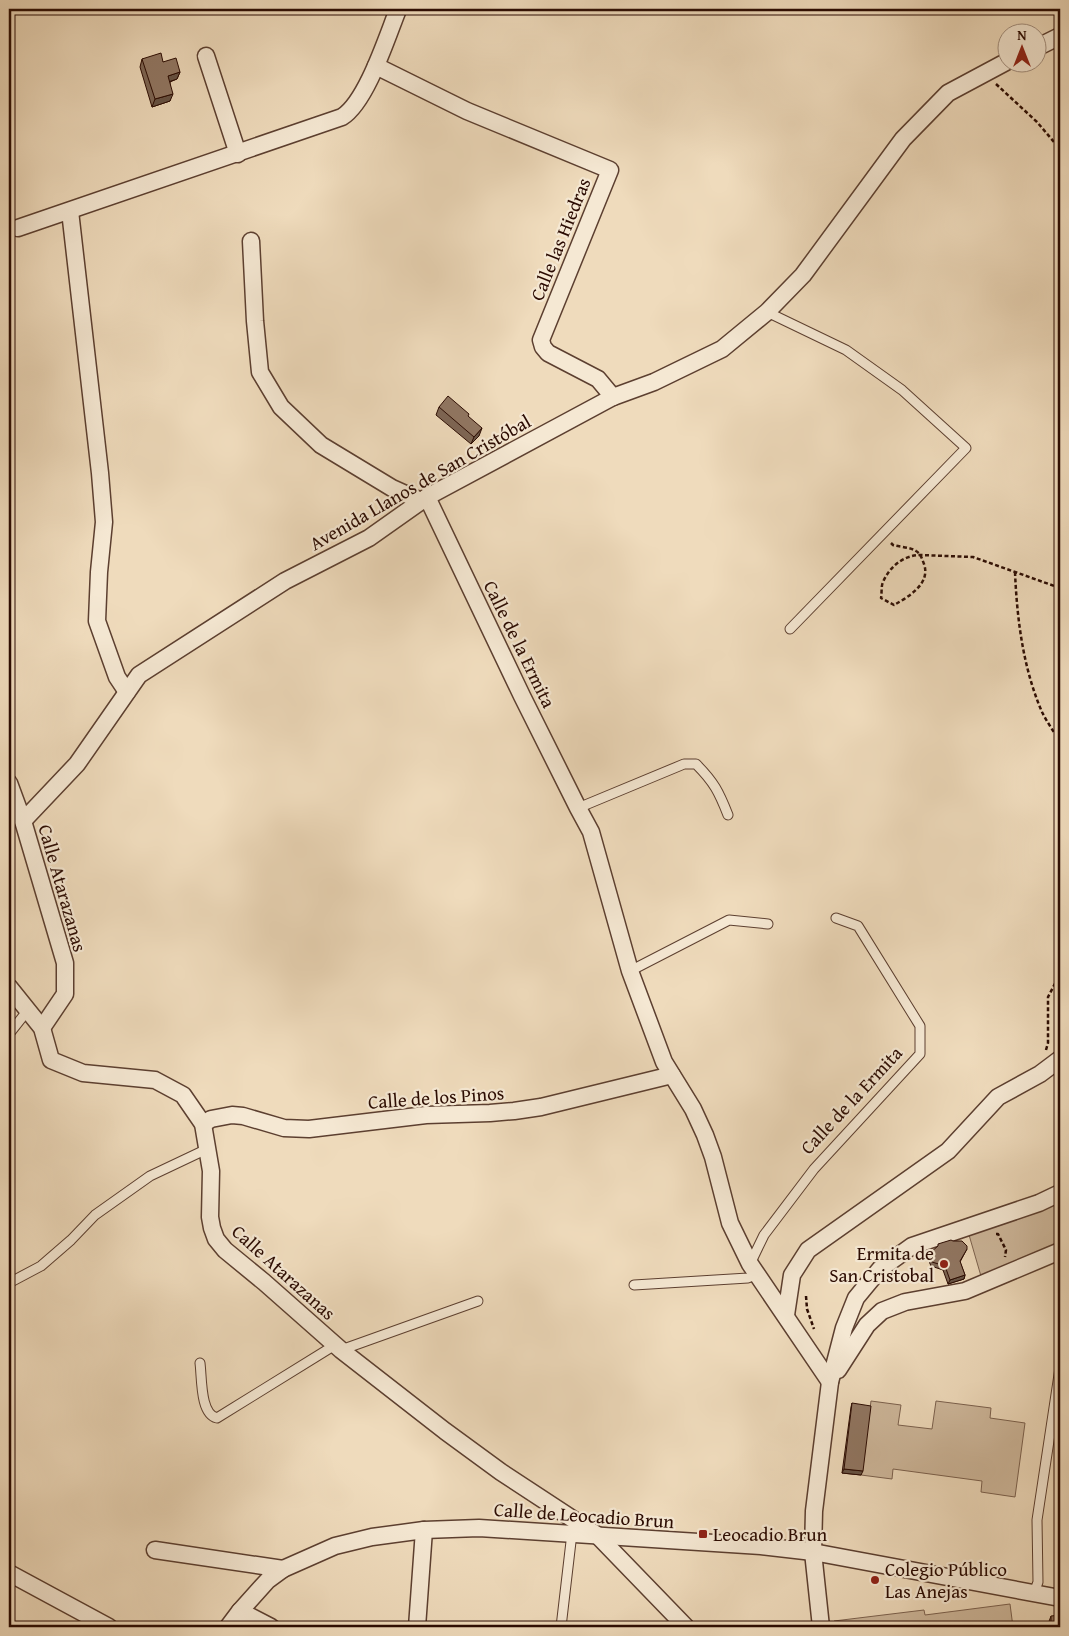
<svg xmlns="http://www.w3.org/2000/svg" width="1069" height="1636" font-family="'Gentium Book Plus',serif">
  <style>
    .green { fill: #ceb89c; stroke: #7c624f }
    .lines { fill: none; stroke-linecap: round; stroke-linejoin: round }
    .service-casing { stroke: #5c3f30; stroke-width: 11 }
    .minor-casing { stroke: #5c3f30; stroke-width: 19 }
    .path { stroke: #2b0b02; stroke-width: 2.5; stroke-dasharray: 4 2.5; stroke-linecap: butt }
    .service { stroke: #f5e8d3; stroke-width: 9 }
    .minor { stroke: #f5e8d3; stroke-width: 16 }
    .wall { fill: #7d6655; stroke: #2b0b02 }
    .shaded-wall { fill: #665345; stroke: #2b0b02 }
    .building { fill: #917763; stroke: #2b0b02 }
    .poi-dot { fill: #8f2418; stroke: #f5e8d3; stroke-width: 2 }
    .labels { text-anchor: middle; dominant-baseline: central; stroke-width: 4.5; stroke-linejoin: round; paint-order: stroke }
    .street-label { font-size: 19px; fill: #2b0b02; stroke: #f5e8d3 }
    .poi-label { font-size: 19px; fill: #2b0b02; stroke: #f5e8d3; text-anchor: start }
  </style>
  <rect width="100%" height="100%" fill="#efdbbc"/>
  <filter id="stains"><feTurbulence type="fractalNoise" baseFrequency=".004" numOctaves="4"/><feColorMatrix values="0 0 0 0 .2 0 0 0 0 .09 0 0 0 0 .02 0 0 0 .5 -.17"/></filter>
  <radialGradient id="worn" r=".72"><stop offset=".6" stop-color="#630" stop-opacity="0"/><stop offset="1" stop-color="#630" stop-opacity=".3"/></radialGradient>
  <g class="green">
    <path d="M 1060,1193 L 1060,1251 L 983,1283 L 967,1228 Z"/>
    <path d="M 871,1401 L 901,1405 L 898,1425 L 932,1429 L 936,1401 L 991,1408 L 990,1418 L 1025,1423 L 1015,1497 L 981,1492 L 982,1481 L 893,1469 L 892,1479 L 861,1475 Z"/>
    <path d="M 1010,1604 L 1013,1627 L 835,1627 L 834,1621 L 924,1610 L 925,1615 Z"/>
  </g>
  <g class="lines">
    <defs>
      <g id="service">
        <path d="M 767,312 L 846,350 L 902,390 L 966,448 L 790,629"/>
        <path d="M 578,808 L 684,764 L 696,764 C 714,782 719,792 728,815"/>
        <path d="M 630,971 L 729,920 L 768,924"/>
        <path d="M 9,1034 L 28,1010"/>
        <path d="M 750,1264 L 764,1235 L 814,1169 L 920,1054 L 920,1026 L 858,926 L 836,918"/>
        <path d="M 9,1283 L 41,1266 L 71,1240 L 95,1215 L 150,1176 L 207,1149"/>
        <path d="M 634,1285 L 748,1278 L 757,1274"/>
        <path d="M 341,1350 L 478,1301"/>
        <path d="M 200,1363 C 202,1378 200,1414 217,1418 L 335,1345"/>
        <path d="M 1034,1593 L 1038,1582 L 1037,1520 L 1060,1368"/>
        <path d="M 561,1627 L 572,1533"/>
      </g>
      <g id="minor">
        <path d="M 1036,48 L 1060,36"/>
        <path d="M 206,56 L 238,154"/>
        <path d="M 376,66 L 467,111 L 610,170 L 541,340 L 543,347 L 548,353 L 598,379 L 613,397"/>
        <path d="M 70,211 L 100,473 L 104,522 L 99,572 L 97,621 L 117,677 L 127,692"/>
        <path d="M 18,228 L 342,117 C 366,102 386,40 397,12"/>
        <path d="M 251,241 L 255,321 L 260,372 L 281,407 L 321,445 L 392,488 L 421,501"/>
        <path d="M 427,497 L 522,696 L 578,808 L 591,832 L 630,971 L 664,1062 L 693,1109 L 705,1135 L 713,1157 L 730,1223 L 750,1264 L 830,1382"/>
        <path d="M 9,783 L 23,821 L 65,963 L 65,994 L 42,1028"/>
        <path d="M 23,821 L 77,764 L 139,675 L 285,581 L 369,538 L 427,497 L 613,397 L 654,382 L 722,349 L 767,312 L 803,275 L 903,139 L 948,93 L 1006,62"/>
        <path d="M 9,987 L 42,1028 L 51,1060 L 83,1073 L 155,1080 L 183,1095 L 203,1124 L 211,1171 L 210,1217 L 212,1228 L 216,1239 L 225,1250 L 264,1282 L 341,1350 L 445,1431 L 501,1472 L 597,1535 L 686,1627"/>
        <path d="M 203,1124 L 211,1119 L 232,1115 L 243,1116 L 284,1128 L 309,1129 L 426,1115 L 490,1113 L 514,1111 L 541,1107 L 672,1075"/>
        <path d="M 786,1315 L 792,1275 L 808,1250 L 948,1151 L 998,1097 L 1040,1074 L 1060,1059"/>
        <path d="M 838,1370 L 867,1325 L 882,1311 L 905,1302 L 965,1291 L 1060,1251"/>
        <path d="M 155,1550 L 283,1569"/>
        <path d="M 9,1573 L 109,1627"/>
        <path d="M 240,1611 L 271,1627"/>
        <path d="M 228,1627 L 240,1611 L 268,1580 L 283,1569 L 335,1546 L 372,1537 L 424,1530 L 479,1528 L 761,1546 L 813,1552 L 1060,1598"/>
        <path d="M 417,1627 L 424,1530"/>
        <path d="M 821,1627 L 813,1552 L 814,1511 L 830,1382 L 844,1328 L 856,1298 L 880,1269 L 912,1246 L 1039,1203 L 1060,1193"/>
      </g>
    </defs>
    <use href="#service" class="service-casing"/>
    <use href="#minor" class="minor-casing"/>
    <g class="path">
      <path d="M 996,84 L 1037,122 L 1060,149"/>
      <path d="M 891,543 L 893,545 C 900,547 910,547 916,551 C 921,554 922,559 924,564 C 931,584 908,597 894,605 L 881,598 C 882,593 881,586 883,582 C 890,566 904,555 921,555 L 973,557 L 1060,588"/>
      <path d="M 1015,572 C 1017,619 1023,668 1042,712 C 1047,722 1054,732 1060,742"/>
      <path d="M 1046,1050 L 1048,1043 L 1048,997 L 1060,974"/>
      <path d="M 996,1234 L 998,1234 L 1006,1250 L 1005,1257"/>
      <path d="M 806,1296 L 807,1309 L 814,1329"/>
    </g>
    <use href="#service" class="service"/>
    <use href="#minor" class="minor"/>
  </g>
  <g class="wall">
    <path d="M 142,59 L 163,62 L 180,72 L 177,79 L 170,82 L 170,101 L 152,107 L 140,67 Z"/>
    <path d="M 439,407 L 468,416 L 479,436 L 471,444 L 436,415 Z"/>
    <path d="M 967,1249 L 960,1262 L 965,1275 L 964,1279 L 948,1284 L 943,1270 L 931,1266 L 928,1259 L 931,1252 Z"/>
    <path d="M 852,1403 L 861,1475 L 842,1473 L 851,1407 Z"/>
    <path d="M 1051,1616 L 1060,1627 L 1048,1627 L 1048,1624 Z"/>
  </g>
  <g class="shaded-wall">
    <path d="M 180,72 L 177,79 L 165,83 L 168,76 Z"/>
    <path d="M 173,94 L 170,101 L 152,107 L 155,99 Z"/>
    <path d="M 482,428 L 479,436 L 471,444 L 474,437 Z"/>
    <path d="M 965,1275 L 964,1279 L 948,1284 L 950,1280 Z"/>
    <path d="M 844,1469 L 863,1471 L 861,1475 L 842,1473 Z"/>
  </g>
  <g class="building">
    <path d="M 161,53 L 163,62 L 176,58 L 180,72 L 168,76 L 173,94 L 155,99 L 142,59 Z"/>
    <path d="M 448,396 L 469,414 L 468,416 L 482,428 L 474,437 L 439,407 Z"/>
    <path d="M 951,1240 L 953,1241 L 962,1241 L 967,1246 L 967,1249 L 960,1261 L 965,1275 L 950,1280 L 945,1266 L 932,1262 L 930,1255 L 931,1252 L 938,1246 L 938,1244 Z"/>
    <path d="M 852,1403 L 871,1406 L 863,1471 L 844,1469 Z"/>
    <path d="M 1060,1615 L 1060,1627 L 1051,1627 L 1051,1616 Z"/>
  </g>
  <g class="poi-dot">
    <circle cx="944" cy="1264" r="5"/>
    <rect x="698" y="1529" width="10" height="10" rx="2.5"/>
    <circle cx="875" cy="1580" r="5"/>
  </g>
  <g class="labels">
    <g class="street-label">
      <text transform="translate(560 239) rotate(-68)">Calle las Hiedras</text>
      <text transform="translate(420 482) rotate(-30)">Avenida Llanos de San Cristóbal</text>
      <text transform="translate(520 644) rotate(64)">Calle de la Ermita</text>
      <text transform="translate(63 888) rotate(74)">Calle Atarazanas</text>
      <text transform="translate(436 1097) rotate(-4)">Calle de los Pinos</text>
      <text transform="translate(851 1100) rotate(-47)">Calle de la Ermita</text>
      <text transform="translate(284 1272) rotate(42)">Calle Atarazanas</text>
      <text transform="translate(584 1515) rotate(4)">Calle de Leocadio Brun</text>
    </g>
    <g class="poi-label">
      <text x="934" y="1253" text-anchor="end">Ermita de<tspan x="934" dy="22">San Cristobal</tspan></text>
      <text x="713" y="1534">Leocadio Brun</text>
      <text x="885" y="1569">Colegio Público<tspan x="885" dy="22">Las Anejas</tspan></text>
    </g>
  </g>
  <rect width="1069" height="1636" fill="none" stroke="#efdbbc" stroke-width="30"/>
  <rect x="10" y="10" width="1049" height="1616" fill="none" stroke="#2b0b02" stroke-width="2.5"/>
  <rect x="15" y="15" width="1039" height="1606" fill="none" stroke="#2b0b02"/>
  <g transform="translate(1022 48)"><circle r="24" fill="#f5e8d3" stroke="#a4907f"/>
  <path d="M0-4L9 19L0 12L-9 19Z" fill="#8f2418"/>
  <text y="-8" font-size="14" font-weight="bold" text-anchor="middle" fill="#2b0b02">N</text>
  </g>
  <rect width="100%" height="100%" filter="url(#stains)"/>
  <rect width="100%" height="100%" fill="url(#worn)"/>
</svg>
